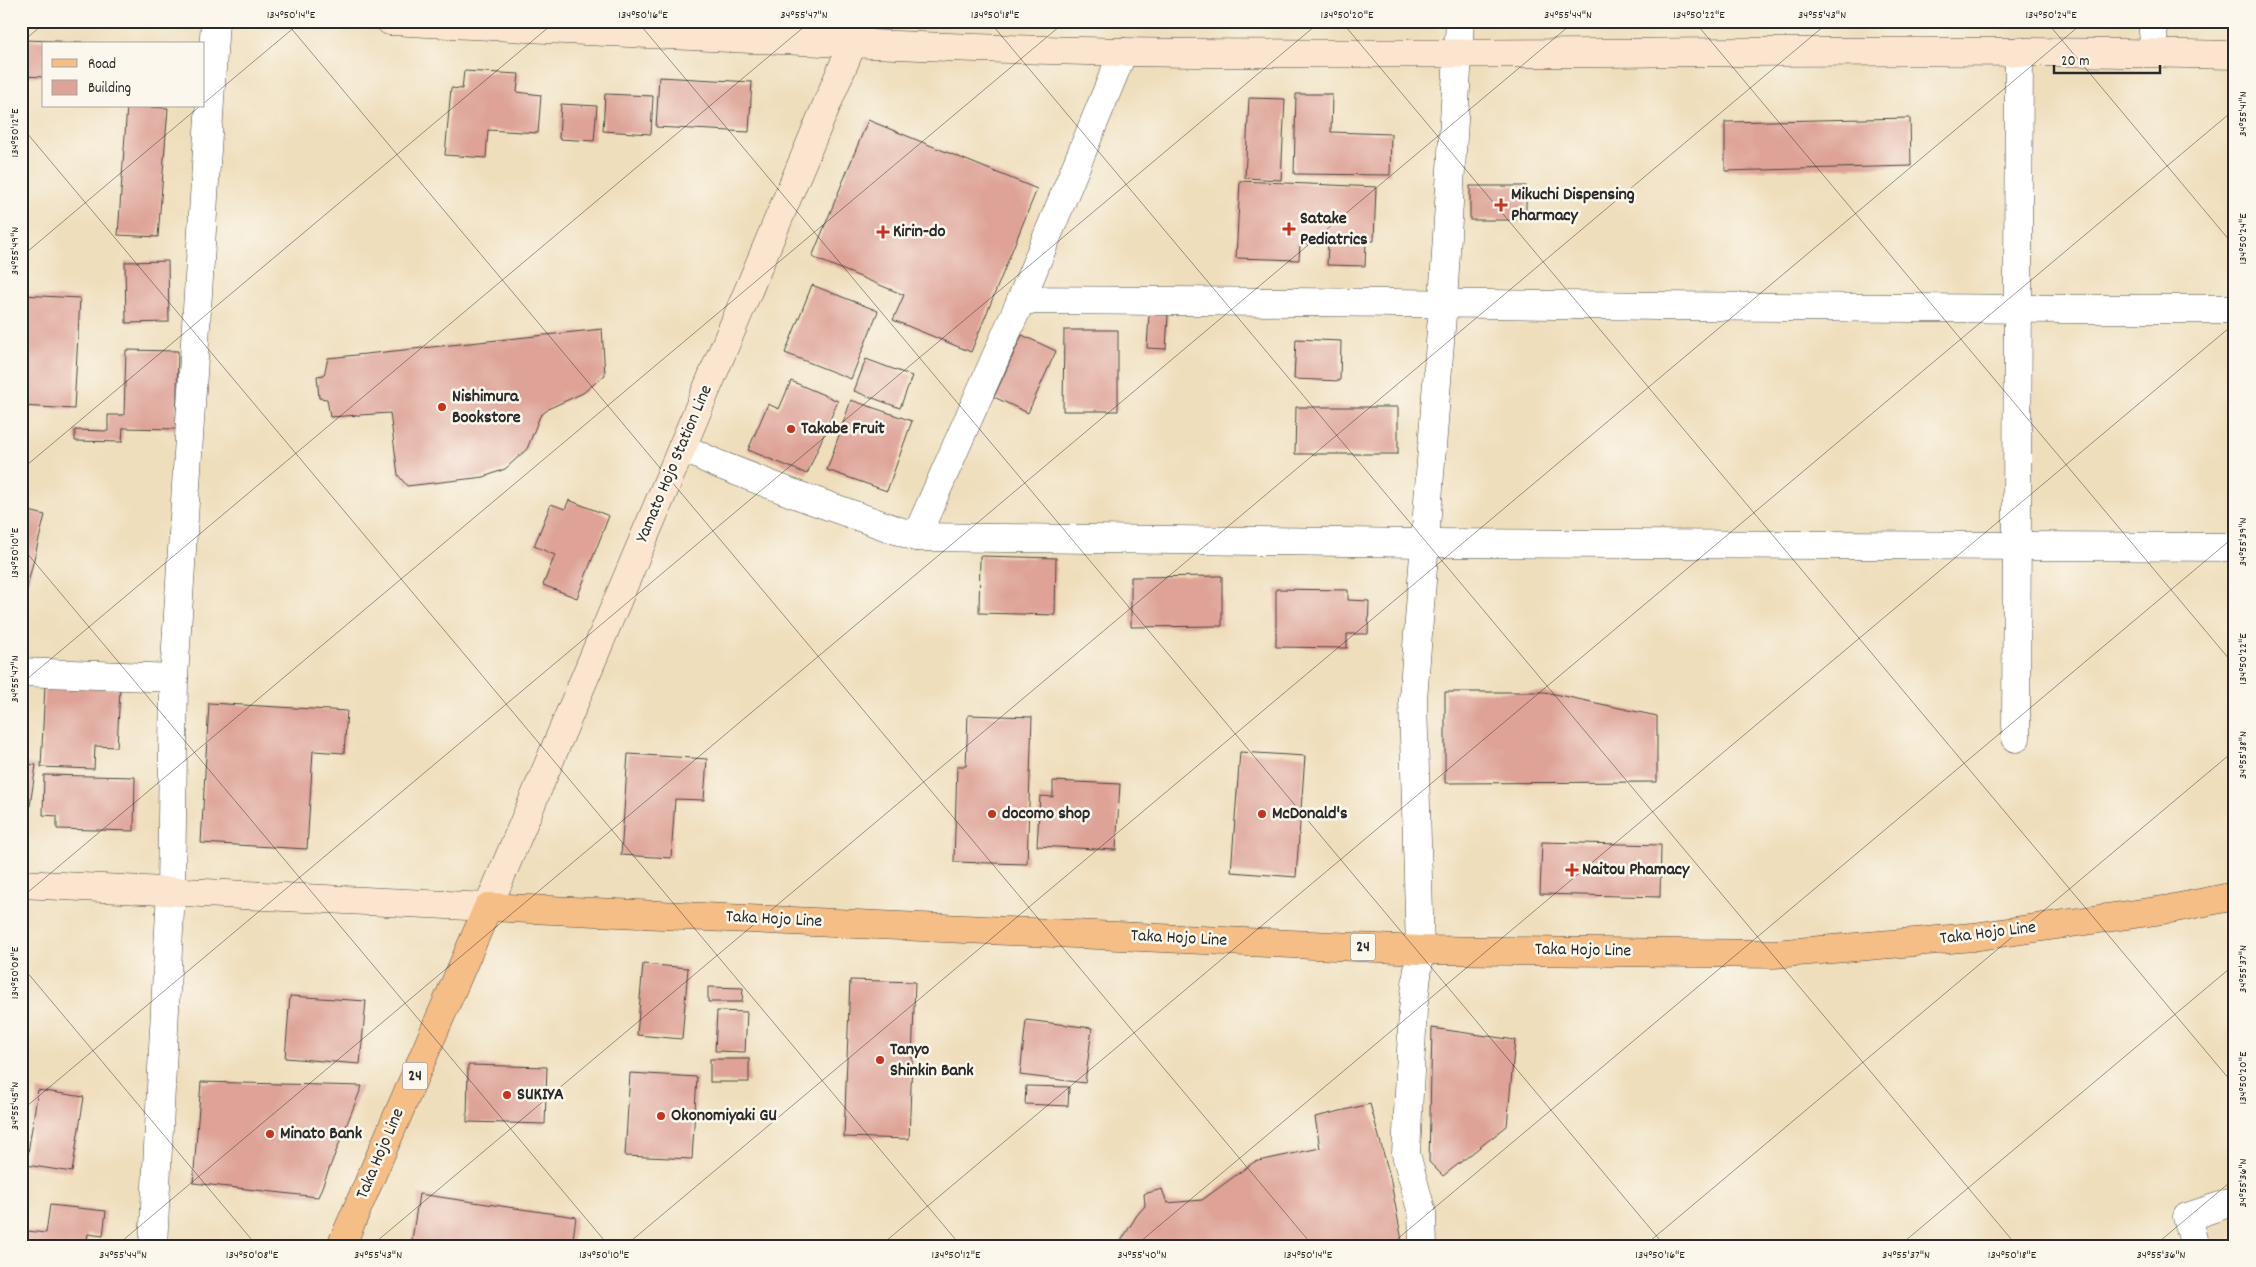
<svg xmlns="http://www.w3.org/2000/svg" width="2256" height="1267" font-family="Dekko,sans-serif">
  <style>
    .building { fill: #dea296 }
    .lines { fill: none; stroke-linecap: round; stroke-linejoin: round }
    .street-casing { stroke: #484641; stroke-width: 29 }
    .secondary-casing { stroke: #484641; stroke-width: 29 }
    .primary-casing { stroke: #484641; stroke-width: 29 }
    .street { stroke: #fff; stroke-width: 28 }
    .secondary { stroke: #fbe5cf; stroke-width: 28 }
    .primary { stroke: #f6be87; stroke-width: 28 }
    .ticks { fill: none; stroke: #2b2b2b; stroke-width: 1; stroke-opacity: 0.45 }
    .poi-dot { fill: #c8321e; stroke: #fbf7ec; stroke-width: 2 }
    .labels { text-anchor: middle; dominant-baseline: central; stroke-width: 5; stroke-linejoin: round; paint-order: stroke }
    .shield { fill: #fbf7ec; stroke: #696865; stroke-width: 1 }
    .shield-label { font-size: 16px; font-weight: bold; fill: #2b2b2b }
    .poi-label { font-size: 18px; font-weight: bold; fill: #2b2b2b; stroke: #fbf7ec; text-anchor: start }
    .street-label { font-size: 18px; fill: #2b2b2b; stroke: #fbf7ec }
    .neatline { fill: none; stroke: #2b2b2b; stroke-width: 2 }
    .ticks-label { font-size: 12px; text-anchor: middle; fill: #2b2b2b }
  </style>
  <rect width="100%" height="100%" fill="#fbf7ec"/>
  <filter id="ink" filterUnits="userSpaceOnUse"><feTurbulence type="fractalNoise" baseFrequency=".02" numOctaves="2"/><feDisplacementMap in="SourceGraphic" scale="10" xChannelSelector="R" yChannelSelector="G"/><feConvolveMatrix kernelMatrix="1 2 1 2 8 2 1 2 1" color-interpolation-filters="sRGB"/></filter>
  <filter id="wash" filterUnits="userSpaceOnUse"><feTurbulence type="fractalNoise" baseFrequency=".0096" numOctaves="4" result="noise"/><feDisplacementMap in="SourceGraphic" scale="20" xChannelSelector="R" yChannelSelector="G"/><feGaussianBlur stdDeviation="1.12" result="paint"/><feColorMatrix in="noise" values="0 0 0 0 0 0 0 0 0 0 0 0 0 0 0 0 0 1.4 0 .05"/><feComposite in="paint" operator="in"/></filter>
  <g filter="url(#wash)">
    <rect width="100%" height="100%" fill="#efdebc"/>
    <g id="blocks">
      <g class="building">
        <path d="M 25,40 L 82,42 L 81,44 L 44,44 L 44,77 L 23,76 Z"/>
        <path d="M 464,71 L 519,74 L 517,92 L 541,95 L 538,133 L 488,130 L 486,158 L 445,155 L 451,88 L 462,89 Z"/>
        <path d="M 659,77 L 752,82 L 749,132 L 656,127 Z"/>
        <path d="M 605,94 L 653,96 L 651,134 L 603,131 Z"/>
        <path d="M 1296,94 L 1332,94 L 1331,132 L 1391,134 L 1390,175 L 1294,174 Z"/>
        <path d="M 1249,98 L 1285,99 L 1281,180 L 1245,178 Z"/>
        <path d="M 561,104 L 597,106 L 594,141 L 559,139 Z"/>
        <path d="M 127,106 L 168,108 L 158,237 L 118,235 Z"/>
        <path d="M 1910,118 L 1911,166 L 1725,171 L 1725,122 Z"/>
        <path d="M 868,120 L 1037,189 L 971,352 L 893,320 L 904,295 L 812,257 Z"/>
        <path d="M 1240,181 L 1376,187 L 1374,241 L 1366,241 L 1365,266 L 1327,265 L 1328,245 L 1300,244 L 1299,260 L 1236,258 Z"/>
        <rect x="1470" y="186" width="56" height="34"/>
        <path d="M 168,261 L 169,322 L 126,323 L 125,262 Z"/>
        <path d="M 812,285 L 878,311 L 851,379 L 785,353 Z"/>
        <path d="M 21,295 L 80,298 L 74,409 L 21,406 Z"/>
        <path d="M 1149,314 L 1168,315 L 1166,349 L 1147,348 Z"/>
        <path d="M 602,329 L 605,375 L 583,393 L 550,408 L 540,416 L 527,449 L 505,469 L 484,477 L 407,486 L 398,475 L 390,413 L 330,417 L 327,399 L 319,398 L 317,376 L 324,375 L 328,358 Z"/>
        <path d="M 1064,330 L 1118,330 L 1118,411 L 1063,411 Z"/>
        <path d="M 1022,335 L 1056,351 L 1028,413 L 994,397 Z"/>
        <path d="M 1296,339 L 1341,341 L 1340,381 L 1294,379 Z"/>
        <path d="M 126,350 L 178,351 L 176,429 L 123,428 L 122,442 L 75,441 L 75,430 L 108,431 L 108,415 L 124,415 Z"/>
        <path d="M 866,359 L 912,376 L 900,408 L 854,391 Z"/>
        <path d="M 791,381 L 838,401 L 807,474 L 748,450 L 768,404 L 779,409 Z"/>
        <path d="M 851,400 L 912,421 L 887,491 L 827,470 Z"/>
        <path d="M 1296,407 L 1398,407 L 1398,454 L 1295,454 Z"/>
        <path d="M 569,500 L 609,516 L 577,598 L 543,585 L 555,555 L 534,546 L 551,504 L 565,509 Z"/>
        <path d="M 21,509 L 45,515 L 24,599 L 21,598 Z"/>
        <path d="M 980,556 L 1056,558 L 1055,615 L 979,613 Z"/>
        <path d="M 1222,576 L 1222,626 L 1131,627 L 1131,577 Z"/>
        <path d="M 1276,589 L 1348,590 L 1348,600 L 1369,601 L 1368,634 L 1347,634 L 1347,648 L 1276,647 Z"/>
        <path d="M 45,685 L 120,689 L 117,747 L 95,746 L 94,769 L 41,767 Z"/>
        <path d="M 1445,692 L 1545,692 L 1657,716 L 1657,782 L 1445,783 Z"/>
        <path d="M 209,703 L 347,711 L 344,753 L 313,751 L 307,849 L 201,843 Z"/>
        <path d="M 968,715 L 1032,717 L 1027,864 L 954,862 L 957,766 L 966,766 Z"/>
        <path d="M 1240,752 L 1305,756 L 1296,877 L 1231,872 Z"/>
        <path d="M 628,754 L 707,759 L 704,800 L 675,799 L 671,858 L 621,855 Z"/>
        <path d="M 21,763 L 36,765 L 30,806 L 21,805 Z"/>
        <path d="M 44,775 L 135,777 L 134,831 L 57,829 L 57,816 L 43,815 Z"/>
        <path d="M 1053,781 L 1120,784 L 1116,850 L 1037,846 L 1040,796 L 1053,797 Z"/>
        <path d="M 1542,842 L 1661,845 L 1660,897 L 1540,894 Z"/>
        <path d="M 643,964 L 688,968 L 682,1039 L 637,1035 Z"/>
        <path d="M 850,980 L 915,982 L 909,1139 L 844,1137 Z"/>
        <path d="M 708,987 L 743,988 L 742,1002 L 708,1002 Z"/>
        <path d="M 290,996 L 366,1001 L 360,1064 L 285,1058 Z"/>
        <path d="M 717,1011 L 747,1012 L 745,1052 L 715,1051 Z"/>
        <path d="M 1026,1020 L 1092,1028 L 1085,1083 L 1020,1075 Z"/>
        <path d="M 1432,1028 L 1515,1040 L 1507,1126 L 1443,1176 L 1429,1162 Z"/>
        <rect x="710" y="1059" width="39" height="23"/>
        <path d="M 468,1065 L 547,1067 L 545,1124 L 467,1122 Z"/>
        <path d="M 630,1073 L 697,1077 L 692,1159 L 625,1156 Z"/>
        <path d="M 201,1082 L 362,1086 L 318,1197 L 193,1183 Z"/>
        <path d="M 1026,1086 L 1069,1087 L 1068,1106 L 1025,1104 Z"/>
        <path d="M 38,1090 L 84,1097 L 72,1172 L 26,1165 Z"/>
        <path d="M 1370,1104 L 1390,1177 L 1403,1246 L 1118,1246 L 1137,1215 L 1145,1206 L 1144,1194 L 1162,1189 L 1167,1203 L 1202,1200 L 1254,1162 L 1320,1148 L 1315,1117 Z"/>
        <path d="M 419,1194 L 576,1217 L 572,1246 L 411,1246 Z"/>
        <path d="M 50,1205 L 106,1211 L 103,1236 L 88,1234 L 86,1246 L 25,1246 L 27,1231 L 46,1233 Z"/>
      </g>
    </g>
  </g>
  <g filter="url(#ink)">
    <use href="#blocks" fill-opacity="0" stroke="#484641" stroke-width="1"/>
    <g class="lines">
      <defs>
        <g id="street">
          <path d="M 2152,21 L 2155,53"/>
          <path d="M 1021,300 C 1426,302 1830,310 2235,309"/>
          <path d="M 682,447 L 715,463 L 792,493 L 916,537 L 1425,543 L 2235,547"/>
          <path d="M 916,537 L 1021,300 L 1123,52"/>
          <path d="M 21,672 L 174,678"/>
          <path d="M 2016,738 L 2019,51"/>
          <path d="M 153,1246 L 171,891 L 174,678 L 215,21"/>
          <path d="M 1423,1246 L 1422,1213 L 1406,1154 L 1413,1010 L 1420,950 L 1413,700 L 1443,302 L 1460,21"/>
          <path d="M 2195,1246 L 2187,1217 L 2235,1201"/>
        </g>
        <g id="secondary">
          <path d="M 390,21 C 634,33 878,47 1122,52 C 1493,58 1864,46 2235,55"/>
          <path d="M 21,884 L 488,907 L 862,21"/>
        </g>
        <path id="primary" d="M 341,1246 L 488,907 L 1420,950 L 1774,954 L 1973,937 L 2170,909 L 2235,896"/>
      </defs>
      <use href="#street" class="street-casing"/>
      <use href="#secondary" class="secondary-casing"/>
      <use href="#primary" class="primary-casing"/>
      <use href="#street" class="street"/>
      <use href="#secondary" class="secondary"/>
      <use href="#primary" class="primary"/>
    </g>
  </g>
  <path class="ticks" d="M 285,21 L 1313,1246M 637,21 L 1665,1246M 989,21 L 2017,1246M 1341,21 L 2235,1086M 1694,21 L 2235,666M 2046,21 L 2235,247M 21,43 L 47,21M 204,103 L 302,21M 21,126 L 961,1246M 21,257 L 200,106M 21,470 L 556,21M 21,546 L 609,1246M 21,684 L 811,21M 21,898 L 1066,21M 21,965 L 257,1246M 21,1111 L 1321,21M 116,1246 L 1575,21M 371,1246 L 1830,21M 625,1246 L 2085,21M 880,1246 L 2235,109M 1135,1246 L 2235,323M 1389,1246 L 2235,536M 1644,1246 L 2235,750M 1899,1246 L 2235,964M 2154,1246 L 2235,1178"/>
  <g class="poi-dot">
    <path d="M1498.5 197.5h5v5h5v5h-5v5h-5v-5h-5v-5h5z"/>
    <path d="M1286.5 221.5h5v5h5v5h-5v5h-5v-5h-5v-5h5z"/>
    <path d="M880.5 224.5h5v5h5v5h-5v5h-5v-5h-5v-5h5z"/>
    <circle cx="442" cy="407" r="5"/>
    <circle cx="791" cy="429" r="5"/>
    <circle cx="992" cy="814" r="5"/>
    <circle cx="1262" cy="814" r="5"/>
    <path d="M1569.5 862.5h5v5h5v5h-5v5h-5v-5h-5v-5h5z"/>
    <circle cx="880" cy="1060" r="5"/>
    <circle cx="507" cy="1095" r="5"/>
    <circle cx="661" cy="1116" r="5"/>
    <circle cx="270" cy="1134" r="5"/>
  </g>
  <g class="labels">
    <g class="shield">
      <rect x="1350.5" y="933.5" width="25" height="27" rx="4"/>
      <rect x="402.5" y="1062.5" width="25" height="27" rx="4"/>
    </g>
    <g class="shield-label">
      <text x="1363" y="947">24</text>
      <text x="415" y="1076">24</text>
    </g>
    <g class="poi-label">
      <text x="1511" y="195">Mikuchi Dispensing<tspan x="1511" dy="21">Pharmacy</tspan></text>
      <text x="1300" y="219">Satake<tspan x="1300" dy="21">Pediatrics</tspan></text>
      <text x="893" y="232">Kirin-do</text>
      <text x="452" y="397">Nishimura<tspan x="452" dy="21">Bookstore</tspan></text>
      <text x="801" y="429">Takabe Fruit</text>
      <text x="1002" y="814">docomo shop</text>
      <text x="1272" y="814">McDonald's</text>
      <text x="1582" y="870">Naitou Phamacy</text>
      <text x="890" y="1050">Tanyo<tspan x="890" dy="21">Shinkin Bank</tspan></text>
      <text x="517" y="1095">SUKIYA</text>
      <text x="671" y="1116">Okonomiyaki GU</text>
      <text x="280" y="1134">Minato Bank</text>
    </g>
    <g class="street-label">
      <text transform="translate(675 464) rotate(-67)">Yamato Hojo Station Line</text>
      <text transform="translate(774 920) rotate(3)">Taka Hojo Line</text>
      <text transform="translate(1988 934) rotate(-7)">Taka Hojo Line</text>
      <text transform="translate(1179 939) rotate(3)">Taka Hojo Line</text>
      <text transform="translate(1583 951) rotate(1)">Taka Hojo Line</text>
      <text transform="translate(381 1154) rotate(-67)">Taka Hojo Line</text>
    </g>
  </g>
  <rect width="2256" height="1267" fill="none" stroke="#fbf7ec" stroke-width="55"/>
  <rect x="42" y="42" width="162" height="65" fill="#fbf7ec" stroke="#a8a59f"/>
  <rect x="52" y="59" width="25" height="8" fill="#f6be87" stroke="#a8a59f"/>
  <text x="88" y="68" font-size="15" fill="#2b2b2b">Road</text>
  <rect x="52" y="80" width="25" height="15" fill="#dea296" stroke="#a8a59f"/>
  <text x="88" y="92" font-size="15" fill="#2b2b2b">Building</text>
  <path d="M2054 65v8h106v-8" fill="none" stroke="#2b2b2b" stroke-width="2.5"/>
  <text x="2061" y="65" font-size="15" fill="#2b2b2b" stroke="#fbf7ec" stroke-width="4" paint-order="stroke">20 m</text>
  <rect x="28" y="28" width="2200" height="1212" class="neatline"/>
  <g class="ticks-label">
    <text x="291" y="18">134°50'14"E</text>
    <text x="643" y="18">134°50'16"E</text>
    <text x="804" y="18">34°55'47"N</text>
    <text x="995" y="18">134°50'18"E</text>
    <text x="1347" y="18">134°50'20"E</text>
    <text x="1568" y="18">34°55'44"N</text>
    <text x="1699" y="18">134°50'22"E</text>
    <text x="1822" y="18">34°55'43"N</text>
    <text x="2051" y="18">134°50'24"E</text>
    <text transform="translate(2242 114) rotate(-90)" y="4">34°55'41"N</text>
    <text transform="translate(14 133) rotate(-90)" y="4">134°50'12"E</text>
    <text transform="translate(2242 239) rotate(-90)" y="4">134°50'24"E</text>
    <text transform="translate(14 251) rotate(-90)" y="4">34°55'49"N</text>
    <text transform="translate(2242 542) rotate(-90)" y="4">34°55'39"N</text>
    <text transform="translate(14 553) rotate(-90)" y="4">134°50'10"E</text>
    <text transform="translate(2242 659) rotate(-90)" y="4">134°50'22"E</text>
    <text transform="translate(14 679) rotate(-90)" y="4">34°55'47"N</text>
    <text transform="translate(2242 755) rotate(-90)" y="4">34°55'38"N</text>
    <text transform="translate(2242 969) rotate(-90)" y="4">34°55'37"N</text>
    <text transform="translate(14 973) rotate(-90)" y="4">134°50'08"E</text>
    <text transform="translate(2242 1078) rotate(-90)" y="4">134°50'20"E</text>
    <text transform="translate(14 1106) rotate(-90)" y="4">34°55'45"N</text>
    <text transform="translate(2242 1183) rotate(-90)" y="4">34°55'36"N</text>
    <text x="123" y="1258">34°55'44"N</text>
    <text x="252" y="1258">134°50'08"E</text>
    <text x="378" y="1258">34°55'43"N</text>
    <text x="604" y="1258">134°50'10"E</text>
    <text x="956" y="1258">134°50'12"E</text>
    <text x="1142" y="1258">34°55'40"N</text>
    <text x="1308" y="1258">134°50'14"E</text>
    <text x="1660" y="1258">134°50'16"E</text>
    <text x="1906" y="1258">34°55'37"N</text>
    <text x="2012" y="1258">134°50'18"E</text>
    <text x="2161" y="1258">34°55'36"N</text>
  </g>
</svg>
